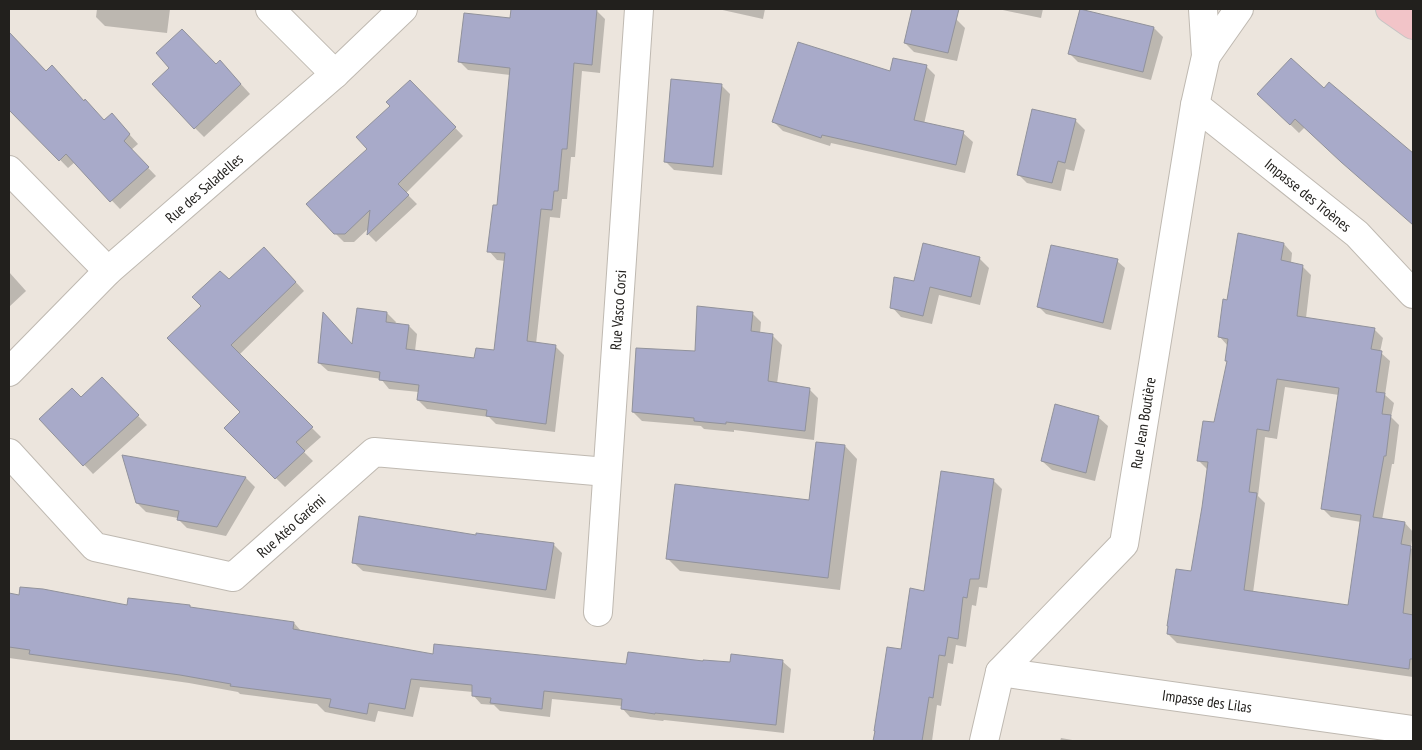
<svg xmlns="http://www.w3.org/2000/svg" width="1422" height="750" font-family="'PT Sans Narrow',sans-serif">
  <style>
    .shadow { fill: #0003; fill-rule: evenodd }
    .building { fill: #a8aac9; stroke: #91929b; fill-rule: evenodd }
    .lines { fill: none; stroke-linecap: round; stroke-linejoin: round }
    .street-casing { stroke: #bfb9b1; stroke-width: 30 }
    .primary-casing { stroke: #c6c5c4; stroke-width: 30 }
    .street { stroke: #fff; stroke-width: 28 }
    .primary { stroke: #f2c4c8; stroke-width: 28 }
    .labels { text-anchor: middle; dominant-baseline: central; stroke-width: 4; stroke-linejoin: round; paint-order: stroke }
    .street-label { font-size: 15px; fill: #22201d; stroke: #fff }
  </style>
  <rect width="100%" height="100%" fill="#ece5dd"/>
  <g class="shadow">
    <path d="M 97,9 L 170,9 L 167,33 L 105,26 L 96,17 Z"/>
    <path d="M 529,9 L 596,10 L 605,19 L 600,73 L 582,71 L 575,157 L 571,157 L 567,199 L 562,199 L 560,218 L 550,217 L 536,344 L 555,346 L 564,355 L 555,432 L 496,424 L 489,417 L 427,409 L 418,400 L 419,392 L 389,389 L 381,379 L 328,371 L 319,363 L 353,346 L 387,313 L 396,322 L 395,324 L 409,326 L 417,334 L 415,351 L 475,360 L 495,351 L 505,261 L 497,260 L 489,251 L 498,206 L 511,75 L 468,70 L 460,62 L 512,20 L 529,13 Z"/>
    <path d="M 718,9 L 765,9 L 763,19 Z"/>
    <path d="M 913,9 L 956,19 L 965,28 L 957,61 L 914,52 L 905,43 Z"/>
    <path d="M 998,9 L 1043,9 L 1041,18 Z"/>
    <path d="M 1154,28 L 1163,37 L 1151,80 L 1078,62 L 1069,53 Z"/>
    <path d="M 9,64 L 41,68 L 85,103 L 104,122 L 120,124 L 138,144 L 131,150 L 156,176 L 120,209 L 75,162 L 68,168 L 9,107 Z"/>
    <path d="M 216,65 L 229,71 L 250,94 L 204,137 L 195,128 Z"/>
    <path d="M 926,66 L 935,75 L 924,124 L 963,133 L 973,142 L 965,173 L 831,143 L 830,146 L 783,131 L 774,122 L 891,73 Z"/>
    <path d="M 410,81 L 463,136 L 406,193 L 417,204 L 376,242 L 368,234 L 369,228 L 354,242 L 344,242 L 335,233 L 368,149 L 392,106 Z"/>
    <path d="M 1329,84 L 1413,155 L 1413,224 L 1305,127 L 1299,133 L 1268,103 L 1324,89 Z"/>
    <path d="M 722,86 L 730,94 L 722,175 L 674,170 L 666,162 Z"/>
    <path d="M 1033,110 L 1076,121 L 1085,130 L 1074,171 L 1066,169 L 1061,191 L 1027,183 L 1018,174 Z"/>
    <path d="M 1284,244 L 1292,253 L 1291,263 L 1302,266 L 1311,275 L 1306,318 L 1374,329 L 1383,338 L 1380,352 L 1390,361 L 1385,395 L 1394,403 L 1391,417 L 1399,425 L 1394,464 L 1392,464 L 1382,520 L 1405,523 L 1413,532 L 1411,548 L 1413,550 L 1413,604 L 1412,616 L 1413,616 L 1413,677 L 1177,643 L 1168,634 L 1192,573 L 1203,507 L 1207,469 L 1198,460 L 1215,424 L 1228,362 L 1226,361 L 1228,346 L 1219,336 L 1228,301 ZM 1285,387 L 1339,395 L 1322,508 L 1331,517 L 1361,522 L 1349,606 L 1253,593 L 1265,503 L 1258,496 L 1265,437 L 1277,439 Z"/>
    <path d="M 273,257 L 304,291 L 239,355 L 321,437 L 304,452 L 313,461 L 285,487 L 225,428 L 241,412 L 169,338 L 229,280 Z"/>
    <path d="M 980,259 L 989,268 L 980,305 L 939,295 L 932,324 L 901,317 L 892,307 Z"/>
    <path d="M 1117,261 L 1125,268 L 1111,330 L 1046,314 L 1039,307 Z"/>
    <path d="M 9,272 L 26,291 L 9,307 Z"/>
    <path d="M 752,313 L 761,322 L 760,334 L 773,336 L 782,345 L 777,384 L 809,389 L 818,398 L 814,440 L 734,430 L 734,432 L 704,429 L 701,426 L 642,421 L 633,412 L 696,352 Z"/>
    <path d="M 102,379 L 147,425 L 93,474 L 41,419 L 81,398 Z"/>
    <path d="M 1098,417 L 1108,426 L 1095,481 L 1052,470 L 1042,461 Z"/>
    <path d="M 845,446 L 857,459 L 840,590 L 680,571 L 667,558 L 810,502 Z"/>
    <path d="M 124,457 L 246,478 L 255,487 L 226,536 L 187,528 L 178,519 L 178,518 L 146,512 L 137,503 Z"/>
    <path d="M 993,480 L 1002,489 L 987,588 L 979,587 L 976,606 L 972,605 L 966,647 L 956,645 L 953,664 L 948,663 L 941,706 L 937,705 L 932,741 L 874,741 L 888,649 L 902,651 L 925,592 Z"/>
    <path d="M 477,536 L 553,544 L 562,553 L 555,599 L 363,571 L 353,562 Z"/>
    <path d="M 9,595 L 128,606 L 191,609 L 294,623 L 302,632 L 434,655 L 627,666 L 704,662 L 731,664 L 782,661 L 791,669 L 784,733 L 664,720 L 663,721 L 630,717 L 622,708 L 622,706 L 552,699 L 550,717 L 500,711 L 494,705 L 481,704 L 473,695 L 473,692 L 420,687 L 413,717 L 378,711 L 375,722 L 325,712 L 317,704 L 240,694 L 238,692 L 189,683 L 9,658 Z"/>
    <path d="M 1061,738 L 1078,741 L 1060,741 Z"/>
  </g>
  <g class="building">
    <path d="M 511,9 L 597,9 L 592,65 L 574,63 L 567,149 L 562,149 L 558,191 L 554,191 L 552,210 L 541,209 L 527,341 L 556,345 L 546,424 L 486,416 L 487,410 L 417,400 L 419,385 L 379,380 L 380,372 L 318,363 L 323,312 L 352,344 L 357,308 L 387,312 L 386,322 L 409,325 L 406,349 L 474,358 L 476,348 L 494,350 L 505,253 L 487,252 L 493,205 L 497,205 L 510,68 L 458,62 L 464,13 L 510,18 Z"/>
    <path d="M 912,9 L 959,9 L 948,53 L 904,43 Z"/>
    <path d="M 1080,9 L 1154,27 L 1143,72 L 1068,54 Z"/>
    <path d="M 182,29 L 216,64 L 220,60 L 241,84 L 194,129 L 152,84 L 169,68 L 156,53 Z"/>
    <path d="M 9,32 L 46,71 L 52,65 L 84,101 L 85,99 L 104,120 L 112,113 L 130,134 L 124,141 L 149,167 L 110,202 L 66,154 L 59,161 L 9,110 Z"/>
    <path d="M 798,42 L 890,71 L 893,58 L 927,65 L 914,120 L 964,131 L 956,165 L 822,135 L 821,138 L 772,122 Z"/>
    <path d="M 1291,58 L 1324,88 L 1329,82 L 1413,153 L 1413,225 L 1341,162 L 1295,119 L 1290,125 L 1257,94 Z"/>
    <path d="M 671,79 L 722,84 L 713,167 L 664,162 Z"/>
    <path d="M 410,80 L 456,127 L 398,184 L 409,195 L 367,235 L 370,210 L 345,234 L 334,234 L 306,204 L 367,149 L 356,137 L 390,106 L 386,102 Z"/>
    <path d="M 1032,109 L 1076,119 L 1065,163 L 1058,161 L 1052,183 L 1017,175 Z"/>
    <path d="M 1238,233 L 1284,243 L 1281,260 L 1303,265 L 1297,316 L 1375,328 L 1371,349 L 1382,351 L 1376,392 L 1385,393 L 1382,414 L 1391,415 L 1386,456 L 1384,456 L 1373,517 L 1405,522 L 1401,544 L 1411,546 L 1403,613 L 1413,615 L 1413,659 L 1410,659 L 1409,669 L 1167,634 L 1168,626 L 1167,626 L 1176,569 L 1191,571 L 1202,507 L 1208,462 L 1197,461 L 1203,421 L 1214,422 L 1227,361 L 1225,361 L 1228,339 L 1218,337 L 1223,299 L 1227,300 ZM 1277,379 L 1339,388 L 1321,509 L 1361,515 L 1348,605 L 1244,590 L 1257,493 L 1249,492 L 1257,429 L 1269,431 Z"/>
    <path d="M 923,243 L 980,257 L 971,297 L 930,287 L 923,316 L 890,308 L 894,277 L 914,281 Z"/>
    <path d="M 1051,245 L 1118,259 L 1103,323 L 1037,307 Z"/>
    <path d="M 264,247 L 296,282 L 231,345 L 313,427 L 296,442 L 305,451 L 275,479 L 224,428 L 240,412 L 167,338 L 201,306 L 192,297 L 220,271 L 229,279 Z"/>
    <path d="M 697,306 L 753,312 L 751,331 L 773,334 L 768,381 L 810,388 L 805,431 L 726,422 L 726,424 L 694,421 L 694,418 L 632,412 L 636,348 L 695,351 Z"/>
    <path d="M 102,377 L 139,415 L 83,466 L 39,419 L 72,388 L 81,397 Z"/>
    <path d="M 1055,404 L 1099,416 L 1086,473 L 1041,461 Z"/>
    <path d="M 816,442 L 845,445 L 828,578 L 666,559 L 675,484 L 809,500 Z"/>
    <path d="M 122,455 L 246,477 L 217,527 L 177,520 L 179,511 L 136,503 Z"/>
    <path d="M 941,471 L 994,479 L 979,579 L 970,579 L 967,598 L 963,597 L 958,639 L 948,637 L 945,656 L 939,655 L 933,698 L 929,697 L 922,741 L 873,741 L 875,731 L 874,731 L 887,647 L 901,649 L 910,588 L 924,591 Z"/>
    <path d="M 359,516 L 476,535 L 476,533 L 554,543 L 546,590 L 352,563 Z"/>
    <path d="M 20,587 L 43,589 L 127,605 L 128,598 L 190,605 L 190,607 L 294,622 L 293,629 L 433,654 L 434,644 L 626,664 L 628,652 L 703,661 L 703,660 L 730,662 L 731,654 L 783,660 L 776,725 L 655,713 L 655,714 L 621,709 L 622,699 L 544,691 L 542,709 L 490,703 L 491,698 L 472,696 L 472,685 L 411,679 L 405,709 L 369,703 L 367,714 L 329,707 L 331,699 L 230,686 L 231,684 L 180,675 L 29,654 L 30,650 L 9,647 L 9,593 L 19,595 Z"/>
  </g>
  <g class="lines">
    <defs>
      <g id="street">
        <path d="M 270,9 L 335,74"/>
        <path d="M 1206,56 L 1239,9"/>
        <path d="M 1195,105 L 1357,234 L 1413,294"/>
        <path d="M 9,170 L 108,271"/>
        <path d="M 9,372 L 108,271 L 335,74 L 403,9"/>
        <path d="M 9,453 L 95,547 L 233,577 L 374,452 L 607,472"/>
        <path d="M 598,612 L 639,9"/>
        <path d="M 1000,672 L 1413,730"/>
        <path d="M 984,741 L 1000,672 L 1124,544 L 1195,105 L 1206,56 L 1203,9"/>
      </g>
      <path id="primary" d="M 1390,9 L 1413,25"/>
    </defs>
    <use href="#street" class="street-casing"/>
    <use href="#primary" class="primary-casing"/>
    <use href="#street" class="street"/>
    <use href="#primary" class="primary"/>
  </g>
  <g class="labels">
    <g class="street-label">
      <text transform="translate(204 188) rotate(-41)">Rue des Saladelles</text>
      <text transform="translate(1308 195) rotate(39)">Impasse des Troènes</text>
      <text transform="translate(618 310) rotate(-86)">Rue Vasco Corsi</text>
      <text transform="translate(1143 423) rotate(-81)">Rue Jean Boutière</text>
      <text transform="translate(291 526) rotate(-42)">Rue Atéo Garémi</text>
      <text transform="translate(1207 701) rotate(8)">Impasse des Lilas</text>
    </g>
  </g>
  <rect width="1422" height="750" fill="none" stroke="#22201d" stroke-width="20"/>
</svg>
